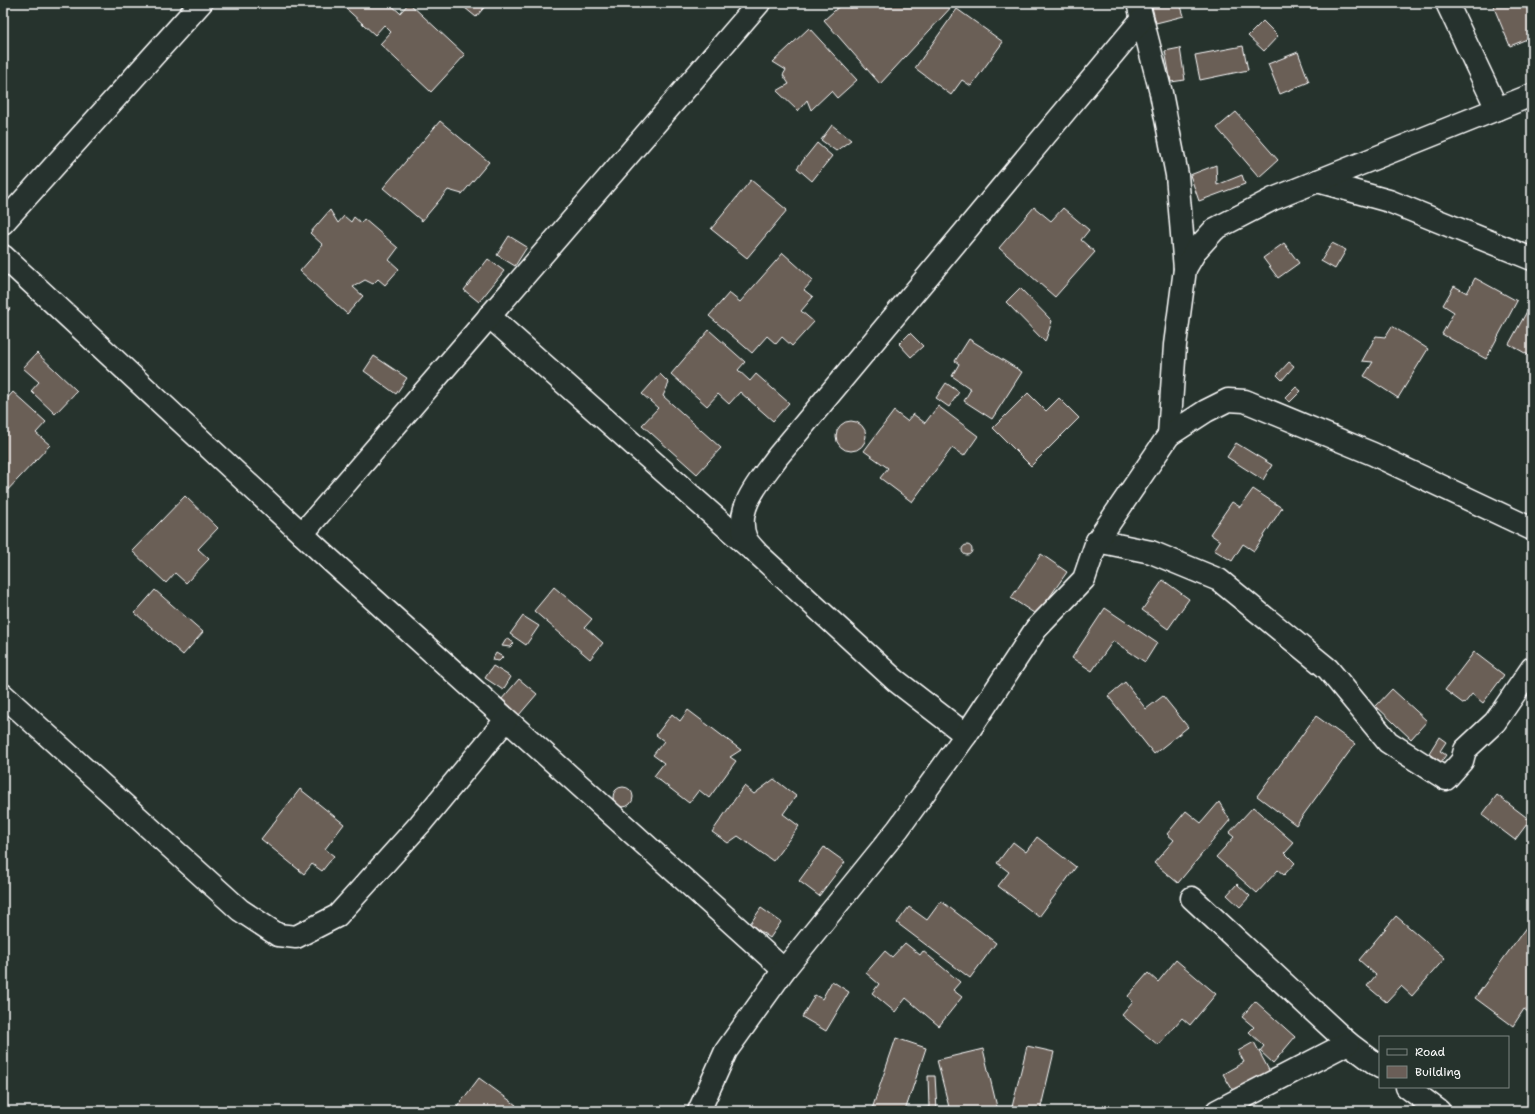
<svg xmlns="http://www.w3.org/2000/svg" width="1535" height="1114" font-family="'Shantell Sans',sans-serif">
  <style>
    .building { fill: #6a5e57; stroke: #fff }
    .lines { fill: none; stroke-linecap: round; stroke-linejoin: round }
    .street-casing { stroke: #fff; stroke-width: 25 }
    .street { stroke: #26332d; stroke-width: 22 }
  </style>
  <rect width="100%" height="100%" fill="#26332d"/>
  <filter id="ink" filterUnits="userSpaceOnUse"><feTurbulence type="fractalNoise" baseFrequency=".025" numOctaves="2"/><feDisplacementMap in="SourceGraphic" scale="8" xChannelSelector="R" yChannelSelector="G"/><feConvolveMatrix kernelMatrix="1 2 1 2 8 2 1 2 1" color-interpolation-filters="sRGB"/></filter>
  <g filter="url(#ink)">
    <g class="building">
      <path d="M 340,3 L 389,3 L 400,13 L 409,3 L 465,55 L 431,92 L 380,44 L 391,32 L 384,25 L 375,35 Z"/>
      <path d="M 459,3 L 488,3 L 476,17 Z"/>
      <path d="M 843,3 L 846,3 L 851,8 L 856,3 L 955,3 L 880,84 L 824,20 Z"/>
      <path d="M 1151,3 L 1180,3 L 1184,16 L 1156,23 Z"/>
      <path d="M 1492,3 L 1532,3 L 1532,37 L 1510,46 Z"/>
      <path d="M 957,9 L 1003,42 L 971,86 L 962,80 L 951,95 L 915,68 Z"/>
      <path d="M 1263,21 L 1278,36 L 1264,51 L 1248,36 Z"/>
      <path d="M 809,28 L 857,80 L 837,98 L 831,91 L 811,110 L 807,100 L 798,111 L 777,91 L 789,84 L 783,75 L 786,70 L 773,62 Z"/>
      <path d="M 1243,46 L 1248,70 L 1200,80 L 1195,55 Z"/>
      <path d="M 1180,48 L 1185,80 L 1171,82 L 1165,51 Z"/>
      <path d="M 1298,52 L 1309,82 L 1280,94 L 1268,64 Z"/>
      <path d="M 1236,112 L 1278,160 L 1259,177 L 1217,128 Z"/>
      <path d="M 440,121 L 489,162 L 462,194 L 448,190 L 422,221 L 383,188 Z"/>
      <path d="M 832,125 L 851,140 L 836,151 L 821,140 Z"/>
      <path d="M 817,143 L 832,156 L 812,181 L 797,168 Z"/>
      <path d="M 1216,165 L 1217,185 L 1242,175 L 1245,184 L 1199,201 L 1190,175 Z"/>
      <path d="M 751,180 L 787,210 L 747,258 L 711,229 Z"/>
      <path d="M 1034,207 L 1051,221 L 1063,208 L 1089,230 L 1081,240 L 1095,252 L 1055,297 L 999,248 Z"/>
      <path d="M 330,210 L 338,223 L 344,216 L 351,222 L 354,217 L 361,223 L 364,219 L 398,248 L 389,260 L 399,269 L 385,285 L 378,279 L 373,284 L 365,280 L 353,287 L 363,296 L 347,314 L 300,271 L 323,245 L 310,233 Z"/>
      <path d="M 509,236 L 527,247 L 515,266 L 497,255 Z"/>
      <path d="M 1284,243 L 1299,263 L 1278,278 L 1263,258 Z"/>
      <path d="M 1332,243 L 1346,250 L 1335,269 L 1321,261 Z"/>
      <path d="M 783,253 L 813,280 L 804,290 L 813,297 L 801,311 L 814,322 L 792,346 L 782,337 L 776,344 L 767,336 L 752,353 L 709,316 L 729,293 L 740,302 Z"/>
      <path d="M 488,259 L 504,271 L 479,302 L 464,290 Z"/>
      <path d="M 1475,278 L 1517,301 L 1486,359 L 1442,334 L 1454,312 L 1443,305 L 1454,286 L 1467,293 Z"/>
      <path d="M 1020,288 L 1052,321 L 1045,342 L 1006,302 Z"/>
      <path d="M 3,301 L 10,309 L 3,315 Z"/>
      <path d="M 1531,304 L 1532,305 L 1532,357 L 1509,344 Z"/>
      <path d="M 1392,326 L 1428,349 L 1398,398 L 1364,376 L 1373,362 L 1362,361 L 1376,336 L 1385,337 Z"/>
      <path d="M 709,330 L 745,362 L 738,370 L 750,381 L 756,374 L 789,403 L 773,421 L 740,392 L 729,404 L 718,394 L 707,406 L 671,374 Z"/>
      <path d="M 910,333 L 923,346 L 911,357 L 899,344 Z"/>
      <path d="M 969,339 L 1022,372 L 992,419 L 964,401 L 971,389 L 952,376 L 959,364 L 955,361 Z"/>
      <path d="M 37,353 L 77,391 L 55,414 L 31,391 L 39,382 L 23,368 Z"/>
      <path d="M 374,356 L 407,378 L 396,394 L 364,371 Z"/>
      <path d="M 1289,362 L 1294,366 L 1282,380 L 1277,375 Z"/>
      <path d="M 660,374 L 669,383 L 663,396 L 721,448 L 697,474 L 642,425 L 658,408 L 642,394 Z"/>
      <path d="M 946,383 L 959,392 L 949,407 L 936,398 Z"/>
      <path d="M 1296,387 L 1301,391 L 1290,402 L 1285,398 Z"/>
      <path d="M 13,392 L 46,422 L 36,433 L 50,445 L 3,495 L 3,403 Z"/>
      <path d="M 1028,393 L 1046,411 L 1059,398 L 1079,418 L 1031,466 L 993,428 Z"/>
      <path d="M 938,406 L 978,436 L 964,456 L 952,448 L 912,502 L 880,478 L 888,468 L 864,451 L 894,411 L 907,421 L 913,414 L 925,423 Z"/>
      <circle cx="851" cy="436" r="15"/>
      <path d="M 1236,443 L 1272,465 L 1263,480 L 1227,457 Z"/>
      <path d="M 1253,489 L 1282,508 L 1254,551 L 1243,544 L 1232,561 L 1214,550 L 1220,541 L 1210,534 L 1232,502 L 1240,507 Z"/>
      <path d="M 185,496 L 218,528 L 198,549 L 209,559 L 186,583 L 175,573 L 166,583 L 132,551 Z"/>
      <circle cx="967" cy="550" r="5"/>
      <path d="M 1041,554 L 1067,572 L 1037,615 L 1011,598 Z"/>
      <path d="M 1163,580 L 1189,599 L 1168,629 L 1142,610 Z"/>
      <path d="M 554,587 L 592,619 L 585,627 L 603,643 L 590,659 L 534,611 Z"/>
      <path d="M 155,590 L 203,632 L 183,655 L 135,613 Z"/>
      <path d="M 1105,608 L 1157,643 L 1145,662 L 1113,641 L 1092,671 L 1072,658 Z"/>
      <path d="M 523,616 L 539,626 L 526,645 L 510,634 Z"/>
      <path d="M 507,638 L 514,643 L 510,647 L 502,646 Z"/>
      <path d="M 1474,652 L 1504,675 L 1483,703 L 1472,694 L 1464,704 L 1445,690 Z"/>
      <path d="M 496,653 L 503,657 L 499,661 L 492,660 Z"/>
      <path d="M 493,666 L 511,677 L 503,690 L 485,678 Z"/>
      <path d="M 519,679 L 537,694 L 519,715 L 501,700 Z"/>
      <path d="M 1125,682 L 1146,709 L 1163,696 L 1188,727 L 1154,754 L 1108,696 Z"/>
      <path d="M 1392,689 L 1427,721 L 1411,739 L 1376,706 Z"/>
      <path d="M 688,710 L 741,750 L 730,757 L 736,761 L 709,798 L 699,790 L 689,803 L 654,776 L 664,763 L 653,755 L 664,741 L 656,735 L 672,714 L 680,721 Z"/>
      <path d="M 1316,716 L 1355,744 L 1296,825 L 1257,796 Z"/>
      <path d="M 1439,737 L 1446,742 L 1440,751 L 1446,755 L 1441,762 L 1429,753 Z"/>
      <path d="M 774,779 L 796,796 L 783,814 L 799,826 L 773,861 L 738,836 L 728,843 L 712,832 L 744,786 L 754,794 Z"/>
      <circle cx="623" cy="797" r="10"/>
      <path d="M 300,789 L 344,824 L 325,849 L 334,856 L 322,871 L 312,864 L 304,874 L 261,839 Z"/>
      <path d="M 1497,795 L 1530,820 L 1515,840 L 1482,815 Z"/>
      <path d="M 1219,802 L 1230,820 L 1178,883 L 1154,863 L 1174,840 L 1167,834 L 1186,811 L 1201,823 Z"/>
      <path d="M 1253,807 L 1294,843 L 1285,853 L 1295,863 L 1284,875 L 1278,870 L 1257,893 L 1216,857 L 1234,837 L 1229,833 Z"/>
      <path d="M 1037,837 L 1076,867 L 1039,917 L 998,886 L 1009,872 L 997,863 L 1013,842 L 1026,852 Z"/>
      <path d="M 824,847 L 845,862 L 819,896 L 799,881 Z"/>
      <path d="M 1237,884 L 1250,896 L 1240,907 L 1227,895 Z"/>
      <path d="M 941,901 L 996,943 L 970,978 L 897,923 L 909,907 L 927,920 Z"/>
      <path d="M 761,908 L 781,922 L 770,938 L 750,924 Z"/>
      <path d="M 1396,916 L 1445,958 L 1412,996 L 1401,986 L 1386,1002 L 1367,986 L 1376,975 L 1359,960 Z"/>
      <path d="M 1527,926 L 1532,930 L 1532,1015 L 1524,1009 L 1513,1026 L 1475,998 Z"/>
      <path d="M 905,943 L 920,955 L 923,951 L 960,982 L 953,990 L 962,997 L 939,1026 L 906,998 L 895,1012 L 872,993 L 879,984 L 866,973 L 885,951 L 892,957 Z"/>
      <path d="M 1176,960 L 1216,994 L 1190,1025 L 1182,1018 L 1158,1045 L 1122,1015 L 1133,1002 L 1128,996 L 1148,973 L 1158,982 Z"/>
      <path d="M 832,981 L 849,992 L 826,1031 L 802,1017 L 815,995 L 822,999 Z"/>
      <path d="M 1255,1001 L 1295,1037 L 1273,1063 L 1260,1051 L 1264,1046 L 1249,1032 L 1254,1027 L 1242,1017 Z"/>
      <path d="M 896,1038 L 926,1048 L 905,1111 L 878,1111 L 872,1109 Z"/>
      <path d="M 1254,1042 L 1271,1074 L 1235,1094 L 1223,1074 L 1244,1062 L 1238,1051 Z"/>
      <path d="M 1027,1046 L 1054,1052 L 1040,1111 L 1011,1111 Z"/>
      <path d="M 983,1049 L 998,1111 L 950,1111 L 937,1060 Z"/>
      <path d="M 928,1076 L 935,1076 L 937,1111 L 915,1111 L 915,1108 L 929,1107 Z"/>
      <path d="M 479,1078 L 516,1105 L 512,1111 L 454,1111 Z"/>
    </g>
    <g class="lines">
      <defs>
        <g id="street">
          <path d="M 1138,3 L 1161,93 L 1177,175 L 1185,269"/>
          <path d="M 1447,3 L 1497,109"/>
          <path d="M 1317,181 L 1389,201 L 1532,259"/>
          <path d="M 3,223 L 201,3"/>
          <path d="M 3,256 L 328,558 L 784,970"/>
          <path d="M 489,316 L 750,548"/>
          <path d="M 1169,435 L 1175,345 L 1185,269 L 1196,250 L 1215,229 L 1273,199 L 1532,95"/>
          <path d="M 302,534 L 759,3"/>
          <path d="M 1097,541 L 1151,552 L 1219,580 L 1328,669 L 1388,742 L 1446,779 L 1462,761 L 1465,750 L 1495,722 L 1532,668"/>
          <path d="M 3,695 L 240,910 L 278,935 L 296,937 L 337,916 L 420,824 L 506,720"/>
          <path d="M 966,735 L 895,680 L 758,554 C 754,549 749,545 746,539 C 733,508 761,480 778,456 L 1142,19"/>
          <path d="M 1192,898 L 1348,1043 L 1380,1067"/>
          <path d="M 1407,1087 L 1439,1111"/>
          <path d="M 699,1111 L 726,1051 L 784,970 L 898,829 L 966,735 L 1036,629 L 1084,579 L 1097,541 L 1169,435 L 1206,411 L 1228,400 L 1245,401 L 1373,454 L 1532,529"/>
          <path d="M 1217,1111 L 1348,1043"/>
        </g>
      </defs>
      <use href="#street" class="street-casing"/>
      <use href="#street" class="street"/>
    </g>
  </g>
  <rect width="1535" height="1114" fill="none" stroke="#26332d" stroke-width="16"/>
  <rect x="8" y="8" width="1519" height="1098" fill="none" stroke="#fff" stroke-width="1.5" filter="url(#ink)"/>
  <rect x="1379" y="1036" width="130" height="52" fill="#26332d" stroke="#7d8581"/>
  <rect x="1387" y="1049" width="20" height="6" fill="#26332d" stroke="#7d8581"/>
  <text x="1415" y="1056" font-size="12" fill="#ffffff">Road</text>
  <rect x="1387" y="1066" width="20" height="12" fill="#6a5e57" stroke="#7d8581"/>
  <text x="1415" y="1076" font-size="12" fill="#ffffff">Building</text>
</svg>
